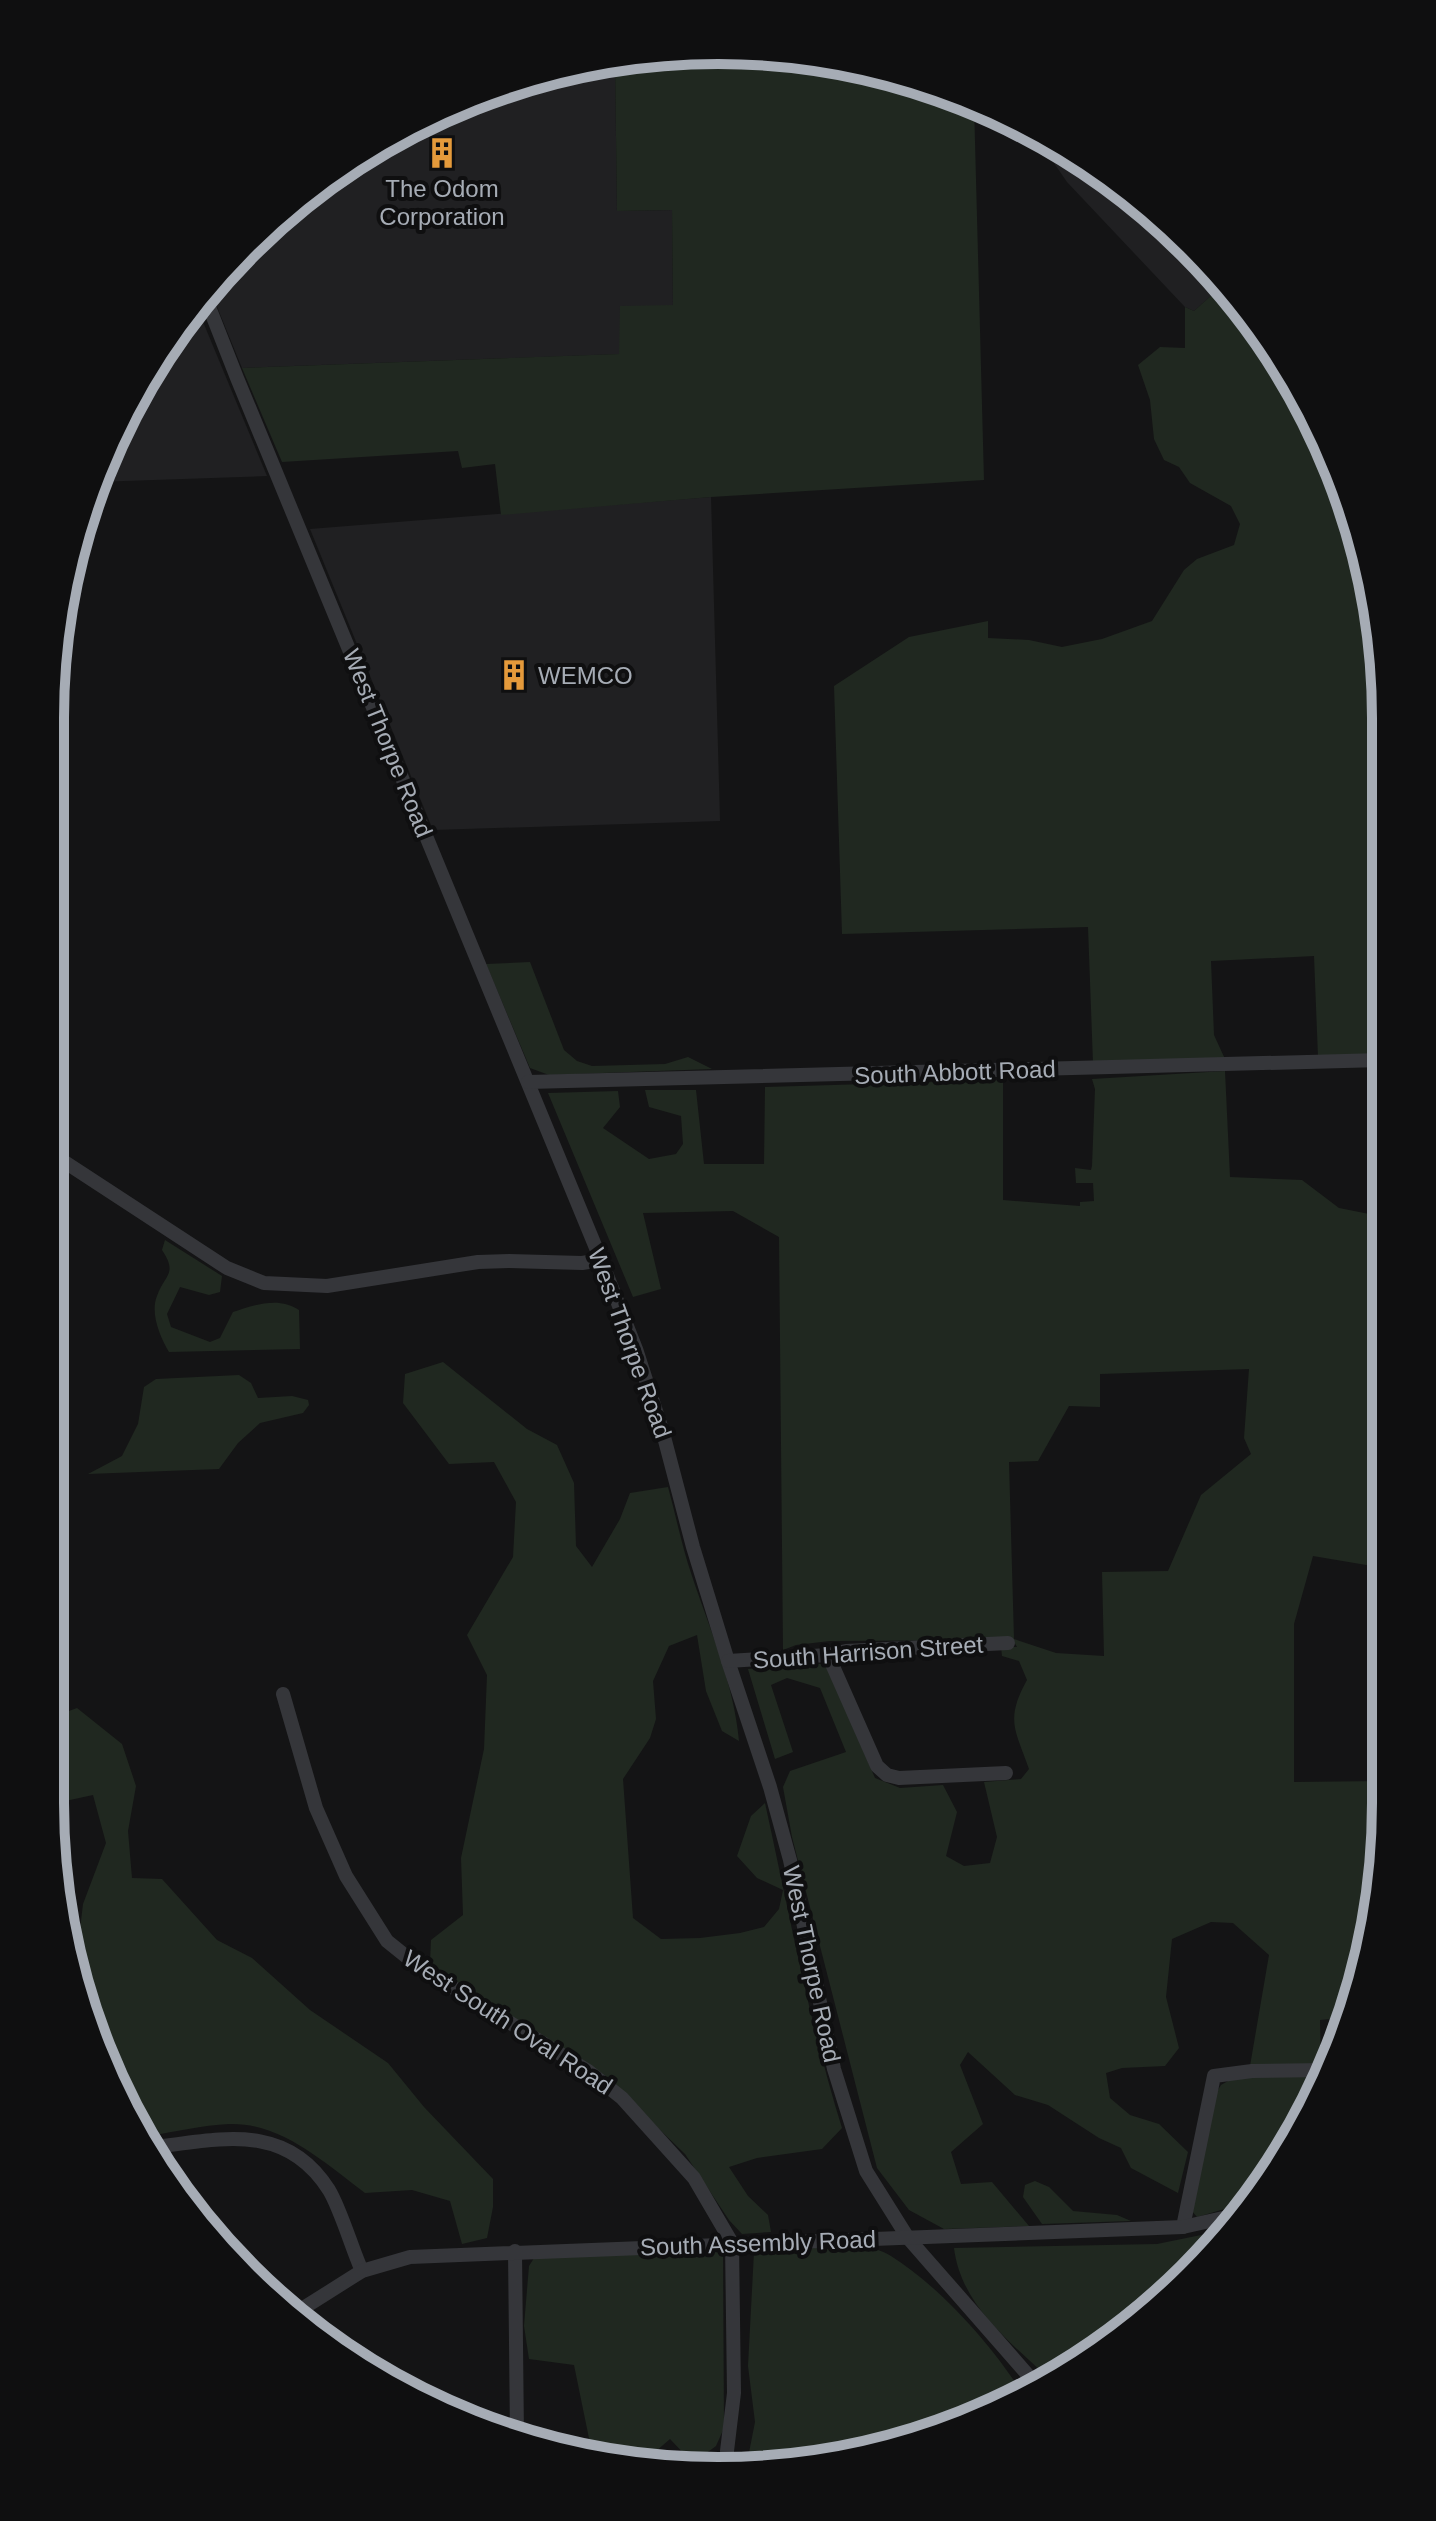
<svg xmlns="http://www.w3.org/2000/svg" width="1436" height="2521" font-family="Helvetica,sans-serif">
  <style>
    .built { fill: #202022 }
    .green { fill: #202820; fill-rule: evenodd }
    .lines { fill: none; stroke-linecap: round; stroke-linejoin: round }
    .minor { stroke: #35363a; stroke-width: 14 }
    .labels { text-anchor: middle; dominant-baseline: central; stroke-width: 8; stroke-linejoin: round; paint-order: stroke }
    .poi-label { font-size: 24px; fill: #a6acb5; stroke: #0f0f10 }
    .street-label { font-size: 24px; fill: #a6acb5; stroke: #0f0f10 }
    .rim { fill: none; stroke: #a6acb5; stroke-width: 10 }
  </style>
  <rect width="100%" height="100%" fill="#141415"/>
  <g class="built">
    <path d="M 615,61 L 617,211 L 672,210 L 673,305 L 620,354 L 242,368 L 209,287 L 216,277 L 312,188 L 423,119 L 546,73 Z"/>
    <path d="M 1032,131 L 1052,140 L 1190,245 L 1223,285 L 1194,311 L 1185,307 L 1067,182 Z"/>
    <path d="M 196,305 L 267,476 L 95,482 L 140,384 Z"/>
    <path d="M 711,497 L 720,821 L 433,830 L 310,529 Z"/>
  </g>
  <g class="green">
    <path d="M 675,51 L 806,56 L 933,86 L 974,104 L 984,480 L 711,497 L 501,515 L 495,464 L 462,468 L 458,451 L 282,462 L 242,368 L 619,354 L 620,306 L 673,305 L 672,210 L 617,211 L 615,61 Z"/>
    <path d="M 1223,285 L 1274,347 L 1350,503 L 1380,631 L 1382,1055 L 1318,1057 L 1314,956 L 1211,961 L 1214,1035 L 1225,1059 L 1093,1063 L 1088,927 L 842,934 L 834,686 L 909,637 L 988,621 L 988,638 L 1029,640 L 1062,647 L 1102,639 L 1152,621 L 1184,570 L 1197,559 L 1234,545 L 1240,524 L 1231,506 L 1190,483 L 1179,467 L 1164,460 L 1154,439 L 1150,400 L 1138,365 L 1160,347 L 1185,348 L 1185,307 L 1194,311 Z"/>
    <path d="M 530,962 L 564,1050 L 577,1061 L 592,1066 L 665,1064 L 688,1057 L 712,1069 L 549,1075 L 530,1068 L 486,964 Z"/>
    <path d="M 1372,1067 L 1382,1067 L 1383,1351 L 1379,1352 L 1383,1406 L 1384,1568 L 1313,1556 L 1294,1624 L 1294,1782 L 1384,1781 L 1385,1846 L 1351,2017 L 1320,2020 L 1321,2066 L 1250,2066 L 1269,1955 L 1233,1923 L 1211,1922 L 1172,1939 L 1166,1997 L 1179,2048 L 1165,2066 L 1122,2068 L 1106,2073 L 1110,2098 L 1130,2115 L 1159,2124 L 1188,2152 L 1178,2193 L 1131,2168 L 1121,2148 L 1099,2138 L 1048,2105 L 1015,2095 L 968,2052 L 960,2065 L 983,2124 L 951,2152 L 961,2184 L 992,2182 L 1029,2226 L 944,2229 L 909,2210 L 877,2168 L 792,1837 L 783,1787 L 790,1771 L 846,1752 L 820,1688 L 787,1678 L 771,1685 L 793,1752 L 775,1759 L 748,1669 L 809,1662 L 826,1665 L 875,1778 L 900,1788 L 943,1785 L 957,1812 L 946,1856 L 964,1866 L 990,1863 L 997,1837 L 984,1782 L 1021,1779 L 1029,1769 C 1015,1729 1005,1720 1027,1680 L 1019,1661 L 1002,1656 L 1001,1646 L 1017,1647 L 1013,1640 L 830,1641 L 796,1645 L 783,1650 L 779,1237 L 733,1211 L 643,1213 L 661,1289 L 633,1297 L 548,1093 L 618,1091 L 620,1107 L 603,1128 L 649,1159 L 676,1154 L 683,1144 L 681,1116 L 649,1107 L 645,1090 L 696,1090 L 704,1164 L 764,1164 L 765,1087 L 1003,1080 L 1003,1200 L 1080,1206 L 1080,1202 L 1094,1201 L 1093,1183 L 1076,1183 L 1075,1168 L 1091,1170 L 1092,1166 L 1095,1089 L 1092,1079 L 1225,1071 L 1230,1177 L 1302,1180 L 1339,1208 L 1374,1215 ZM 1249,1369 L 1244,1438 L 1251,1454 L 1201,1495 L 1168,1571 L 1102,1572 L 1104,1656 L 1056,1653 L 1014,1639 L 1009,1462 L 1038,1461 L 1069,1406 L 1100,1407 L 1100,1374 Z"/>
    <path d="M 165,1240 L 222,1276 L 220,1292 L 209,1295 L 180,1287 L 167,1314 L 171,1327 L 210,1342 L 220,1338 L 233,1312 C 254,1305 279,1296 299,1310 L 300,1349 L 169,1352 C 160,1337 150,1313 157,1296 C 165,1274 178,1274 162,1250 Z"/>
    <path d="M 443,1362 L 527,1429 L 557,1445 L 574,1483 L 576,1546 L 592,1567 L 620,1519 L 630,1493 L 668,1487 C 676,1516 682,1547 692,1576 C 710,1630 734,1684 739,1741 L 722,1731 L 706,1691 L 697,1635 L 669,1646 L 653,1681 L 656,1719 L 650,1738 L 623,1779 L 633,1918 L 661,1939 L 700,1938 L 740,1933 L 764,1927 L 779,1909 L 783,1890 L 757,1878 L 737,1856 L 751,1816 L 765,1803 C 789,1912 809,2022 842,2128 L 822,2149 L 757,2158 L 729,2167 L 748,2196 L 768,2215 L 771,2232 L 742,2234 L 729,2220 L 685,2154 L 604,2076 L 463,1987 L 430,1963 L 431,1940 L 463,1915 L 461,1858 L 484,1749 L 487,1675 L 467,1635 L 513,1557 L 516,1502 L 494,1462 L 449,1464 L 403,1403 L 405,1374 Z"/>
    <path d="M 239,1375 L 251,1383 L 258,1398 L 292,1396 L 308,1400 L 309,1405 L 303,1413 L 260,1423 L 238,1443 L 219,1469 L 88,1474 L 122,1456 L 138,1424 L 144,1387 L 156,1379 Z"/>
    <path d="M 77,1708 L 122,1744 L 136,1786 L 128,1831 L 132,1878 L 162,1879 L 217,1940 L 252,1958 L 310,2010 L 388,2063 L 424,2107 L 493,2179 L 493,2207 L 487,2238 L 462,2244 L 450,2201 L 412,2190 L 365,2193 C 326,2164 281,2122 229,2124 C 202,2125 175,2132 148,2136 L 85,2017 L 76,1963 L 83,1904 L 106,1843 L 93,1795 L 56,1803 L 50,1798 L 50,1718 Z"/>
    <path d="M 1320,2073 L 1320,2085 L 1296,2137 L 1242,2204 L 1197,2217 L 1191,2210 L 1215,2095 L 1221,2085 L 1235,2077 Z"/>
    <path d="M 1035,2181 L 1049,2187 L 1073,2211 L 1117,2215 L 1131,2221 L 1042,2224 L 1023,2197 L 1025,2185 Z"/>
    <path d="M 1222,2227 L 1158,2306 L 1045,2375 C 1007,2339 961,2304 954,2248 L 1157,2244 L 1206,2234 Z"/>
    <path d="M 861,2245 C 871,2248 882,2250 891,2256 C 939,2286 990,2343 1021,2391 L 973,2420 L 761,2470 L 746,2468 L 755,2422 L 748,2366 L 754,2252 Z"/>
    <path d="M 723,2248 L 724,2428 L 716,2446 L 693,2463 L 670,2439 L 648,2458 L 592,2453 L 574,2365 L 529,2359 L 524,2326 L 529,2266 L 536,2255 Z"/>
  </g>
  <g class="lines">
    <g class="minor">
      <path d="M 204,294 L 237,378 L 601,1260 L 636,1349 L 663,1433 L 693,1547 L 728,1661 L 770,1787 L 790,1860 L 834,2069 L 866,2171 L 908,2238 L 1034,2382"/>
      <path d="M 528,1082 L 1382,1060"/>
      <path d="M 51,1153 L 227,1268 L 264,1283 L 327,1286 L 478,1262 L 509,1261 L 582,1263 L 601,1260"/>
      <path d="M 828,1655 L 877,1766 L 887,1775 L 899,1778 L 1006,1773"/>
      <path d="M 728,1661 L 828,1655 L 846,1651 L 1008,1643"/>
      <path d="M 283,1694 L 316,1808 L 346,1876 L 387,1941 L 418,1966 L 588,2071 L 622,2098 L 694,2178 L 732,2243 L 734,2393 L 727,2451"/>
      <path d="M 155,2147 C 222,2139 286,2122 329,2190 C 341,2210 352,2249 362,2271"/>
      <path d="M 1183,2227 L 1214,2076 L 1252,2071 L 1327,2070"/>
      <path d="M 515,2251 L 517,2436"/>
      <path d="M 297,2312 L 362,2271 L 410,2257 L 1183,2227 L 1232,2216"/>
    </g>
  </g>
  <defs>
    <symbol id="building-bare" viewBox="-9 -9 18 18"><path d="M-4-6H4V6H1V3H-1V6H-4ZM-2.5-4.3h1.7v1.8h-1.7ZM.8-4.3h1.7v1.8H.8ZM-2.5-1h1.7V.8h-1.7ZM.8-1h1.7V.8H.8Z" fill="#e59a3b" stroke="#0f0f10" stroke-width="2.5" paint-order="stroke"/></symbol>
  </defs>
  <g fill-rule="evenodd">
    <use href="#building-bare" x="420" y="131" width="44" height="44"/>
    <use href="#building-bare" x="492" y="653" width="44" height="44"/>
  </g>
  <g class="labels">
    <g class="poi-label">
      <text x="442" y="188">The Odom<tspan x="442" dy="28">Corporation</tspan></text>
      <text x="538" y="675" text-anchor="start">WEMCO</text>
    </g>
    <g class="street-label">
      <text transform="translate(388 743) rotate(68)">West Thorpe Road</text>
      <text transform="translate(955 1072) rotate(-2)">South Abbott Road</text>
      <text transform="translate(630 1343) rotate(70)">West Thorpe Road</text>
      <text transform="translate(868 1652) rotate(-4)">South Harrison Street</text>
      <text transform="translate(812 1964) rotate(78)">West Thorpe Road</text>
      <text transform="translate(508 2022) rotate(33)">West South Oval Road</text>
      <text transform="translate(758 2243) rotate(-2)">South Assembly Road</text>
    </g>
  </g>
  <path d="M0 0H1436V2521H0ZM718 64H718A654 654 0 0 1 1372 718V1803A654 654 0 0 1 718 2457H718A654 654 0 0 1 64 1803V718A654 654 0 0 1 718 64Z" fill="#0f0f10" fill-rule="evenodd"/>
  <path class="rim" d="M718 64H718A654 654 0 0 1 1372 718V1803A654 654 0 0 1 718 2457H718A654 654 0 0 1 64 1803V718A654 654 0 0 1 718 64Z"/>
</svg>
